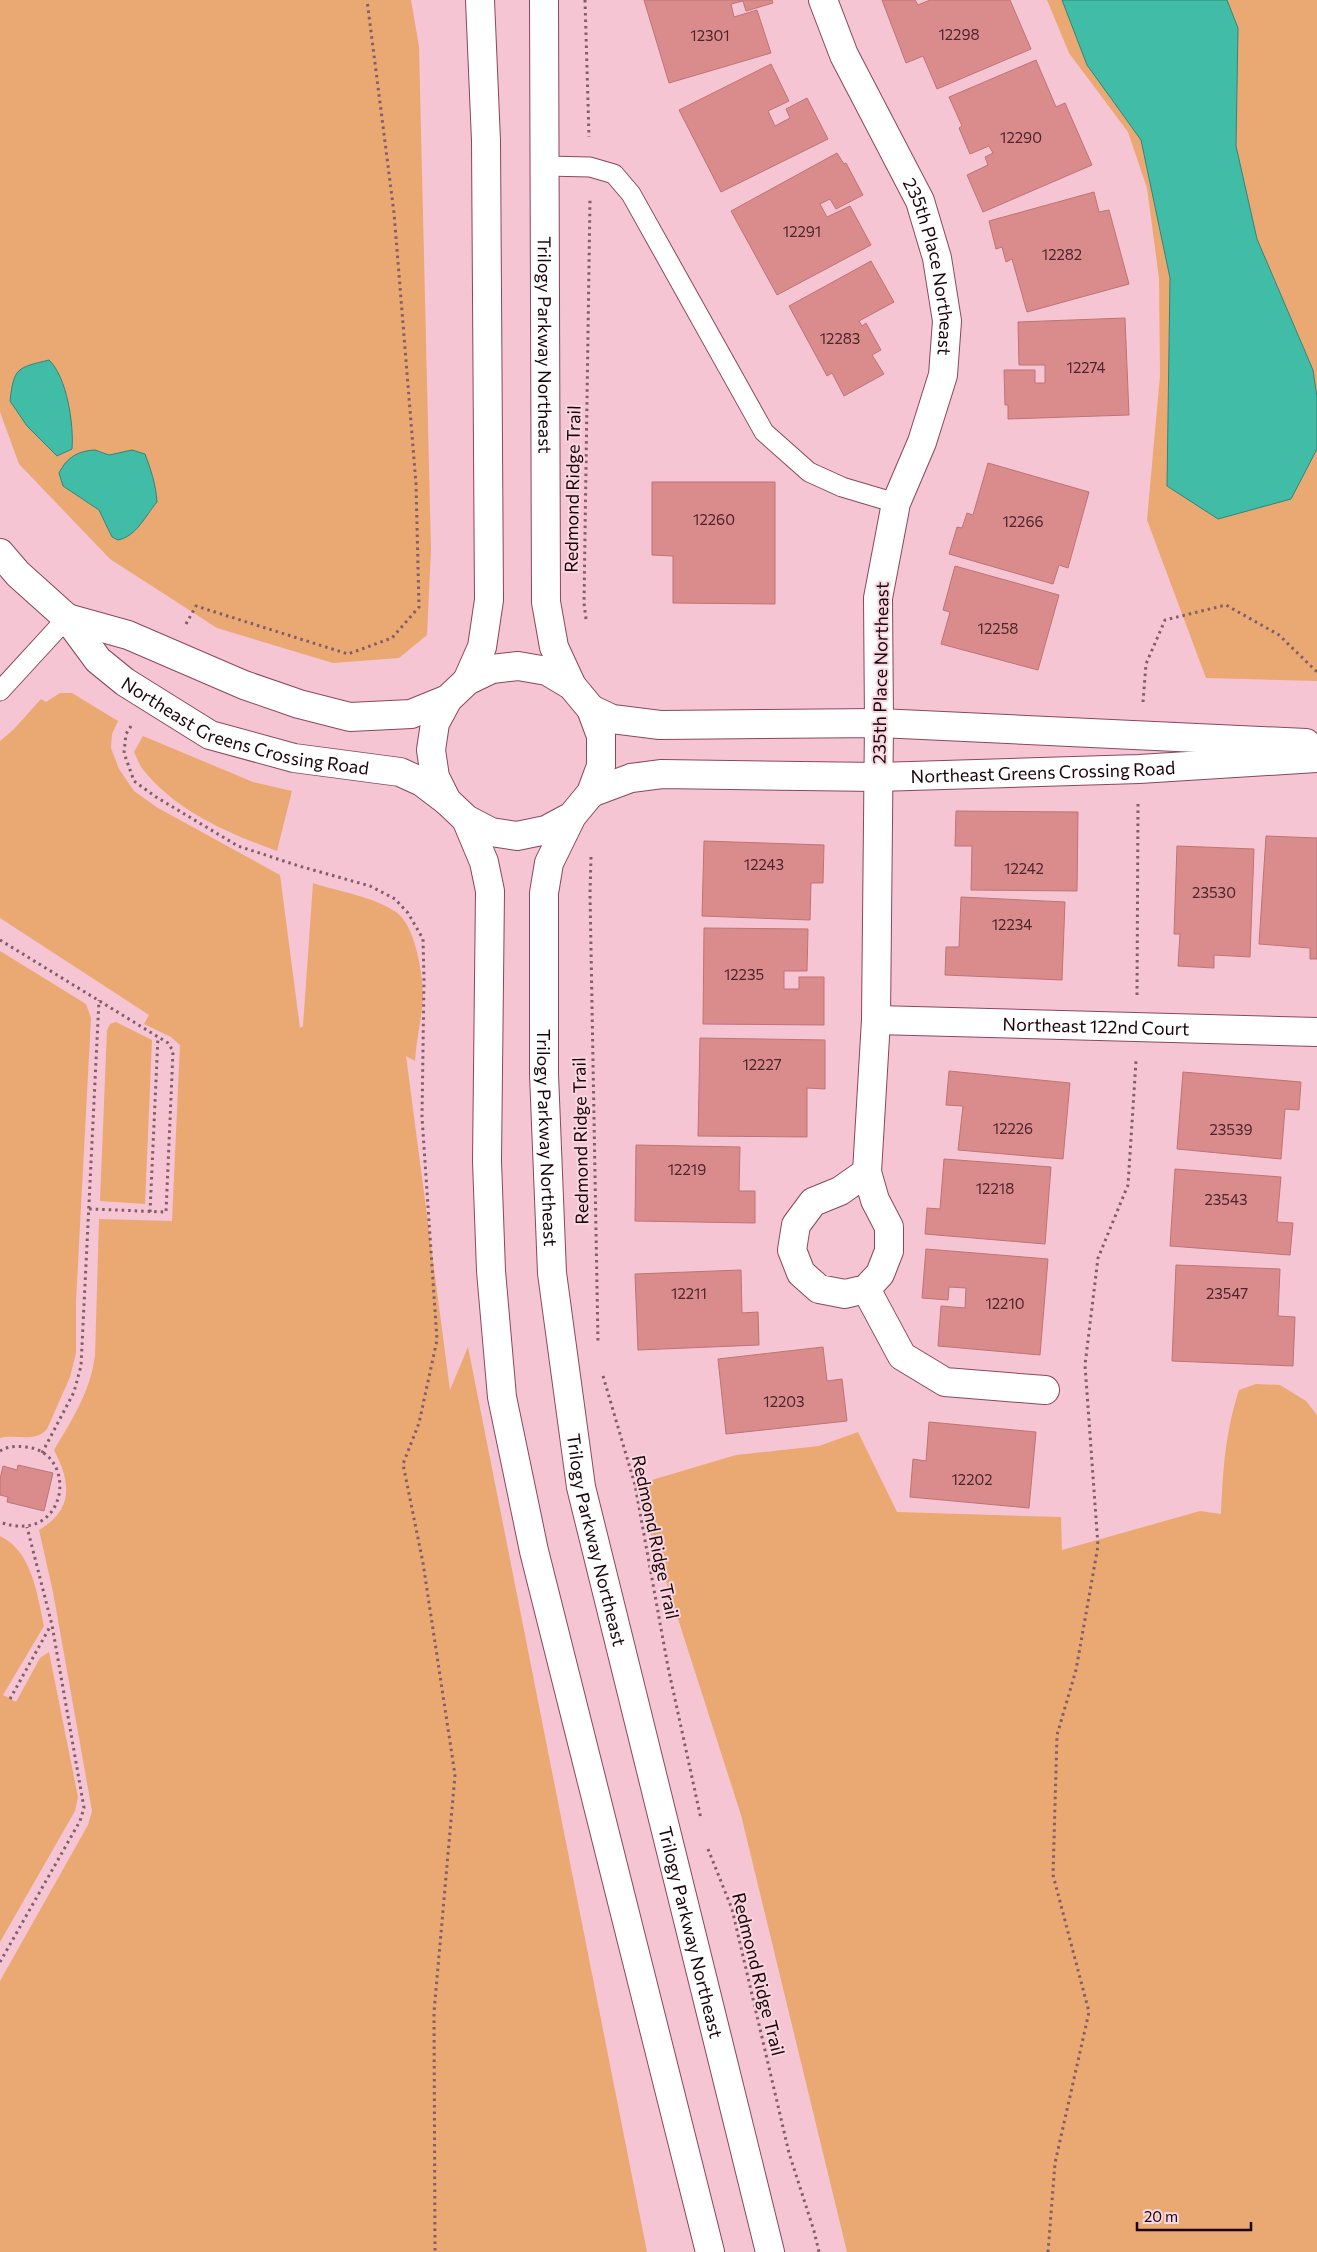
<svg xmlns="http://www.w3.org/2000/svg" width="1317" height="2252" font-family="Commissioner,sans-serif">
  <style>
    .green { fill: #eaa873 }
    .water { fill: #40bca7; stroke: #358478 }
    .building { fill: #da8c8d; stroke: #bf7374 }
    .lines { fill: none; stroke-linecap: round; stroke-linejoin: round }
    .service-casing { stroke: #8a475e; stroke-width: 21 }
    .minor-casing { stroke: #8a475e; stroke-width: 30 }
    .tertiary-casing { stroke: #8a475e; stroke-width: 30 }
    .path { stroke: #805d68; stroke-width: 3; stroke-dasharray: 2.5 4; stroke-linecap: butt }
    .service { stroke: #fff; stroke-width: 19 }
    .minor { stroke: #fff; stroke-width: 28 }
    .tertiary { stroke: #fff; stroke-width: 28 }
    .labels { text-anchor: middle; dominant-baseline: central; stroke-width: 4; stroke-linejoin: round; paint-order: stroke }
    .number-label { font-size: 15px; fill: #4b252c }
    .street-label { font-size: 18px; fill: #1b030c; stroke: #f8d7e0 }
  </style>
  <rect width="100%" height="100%" fill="#f5c5d3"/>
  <g class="green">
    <path d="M 0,0 L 411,0 L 419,47 L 431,550 L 427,635 L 399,658 L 333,663 L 217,628 L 110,559 L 19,464 L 0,412 Z"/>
    <path d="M 1047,0 L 1317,0 L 1317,681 L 1206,678 L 1147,520 L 1160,376 L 1159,278 L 1147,188 L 1128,132 L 1069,53 Z"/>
    <path d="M 60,693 L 72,693 L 118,721 L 112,734 L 111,748 L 119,769 L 134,791 L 158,808 L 280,875 L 300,1028 L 303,1026 L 313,883 C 340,892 372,896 396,912 C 415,925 422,971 423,993 C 423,1015 416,1039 415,1061 L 406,1056 L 450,1390 L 468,1347 L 647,2252 L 0,2252 L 0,1981 L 88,1825 L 92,1811 L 53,1592 L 39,1530 C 74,1509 71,1483 54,1450 C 72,1420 90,1392 95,1356 L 99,1219 L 172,1221 L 180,1045 L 171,1037 L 144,1024 L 149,1015 L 0,918 L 0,741 L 14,729 L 41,699 L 46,702 Z"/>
    <path d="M 143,736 L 253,782 L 292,791 L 277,851 C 230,834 178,812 145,772 C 140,767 137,758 134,752 Z"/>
    <path d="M 0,951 L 86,1004 L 91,1018 L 76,1301 L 76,1353 L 70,1377 L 47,1429 C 35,1443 16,1434 0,1438 Z"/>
    <path d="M 116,1022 L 152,1040 L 145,1204 L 100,1201 L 107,1030 L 110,1024 Z"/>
    <path d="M 1256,1384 L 1280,1385 L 1306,1401 L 1317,1415 L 1317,2252 L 847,2252 L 741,1815 L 635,1485 L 736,1455 L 819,1446 L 858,1432 L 897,1512 L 1061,1517 L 1062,1550 L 1200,1511 L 1221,1514 C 1223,1469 1225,1434 1239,1390 Z"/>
    <path d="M 0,1536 C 32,1551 37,1594 44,1626 L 3,1695 L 16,1702 L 40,1658 L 49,1652 L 78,1797 L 75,1811 L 0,1942 Z"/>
  </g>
  <g class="water">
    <path d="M 1062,0 L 1227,0 L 1238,28 L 1236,146 L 1257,239 L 1313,370 L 1317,397 L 1317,449 L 1291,499 L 1218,519 L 1167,486 L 1170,278 L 1141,140 L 1087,65 Z"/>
    <path d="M 49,360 C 67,377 74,425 72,449 L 57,456 L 27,426 L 10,401 C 14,367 17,368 49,360 Z"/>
    <path d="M 95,450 L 109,455 L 132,450 L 145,454 C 151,470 156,485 157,502 C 145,516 137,536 118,540 L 112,537 L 99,510 L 63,486 L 59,473 C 67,457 78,451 95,450 Z"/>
  </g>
  <g class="building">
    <path d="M 644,0 L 772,0 L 773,3 L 746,11 L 743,1 L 731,4 L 734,17 L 757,10 L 771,53 L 669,83 Z"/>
    <path d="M 882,0 L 915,0 L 918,5 L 930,0 L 1010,0 L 1031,49 L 937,89 L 923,56 L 906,63 Z"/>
    <path d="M 1036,60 L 1056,107 L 1065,103 L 1092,165 L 983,212 L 967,175 L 988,165 L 985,157 L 993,153 L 989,146 L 970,154 L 959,128 L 962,126 L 949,97 Z"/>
    <path d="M 771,64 L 789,101 L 768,111 L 775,126 L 790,118 L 786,109 L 807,98 L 828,139 L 721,192 L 679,110 Z"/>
    <path d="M 837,153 L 844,164 L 846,163 L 863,195 L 836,209 L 830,199 L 820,204 L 827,217 L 850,206 L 871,245 L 777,295 L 731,211 Z"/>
    <path d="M 1094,192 L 1099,212 L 1109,210 L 1129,284 L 1027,312 L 1012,259 L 1006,262 L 1002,247 L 996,249 L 989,221 Z"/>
    <path d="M 871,261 L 894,302 L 859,321 L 862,326 L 866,323 L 881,350 L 872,355 L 884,374 L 844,396 L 832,373 L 827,376 L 789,306 Z"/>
    <path d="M 1125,318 L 1129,415 L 1008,419 L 1008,405 L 1005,405 L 1004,370 L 1035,370 L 1035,383 L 1045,383 L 1045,365 L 1019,365 L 1018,322 Z"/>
    <path d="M 988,463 L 1089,492 L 1068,568 L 1059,565 L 1053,584 L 949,554 L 957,527 L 962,528 L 967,513 L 973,515 Z"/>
    <path d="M 652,482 L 775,482 L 775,604 L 673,603 L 673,556 L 652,555 Z"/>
    <path d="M 955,566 L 1059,595 L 1038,670 L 941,644 L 950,612 L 943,610 Z"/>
    <path d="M 956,811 L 1078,812 L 1077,891 L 971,890 L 972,846 L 955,846 Z"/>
    <path d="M 1266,836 L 1317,838 L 1317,959 L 1310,959 L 1310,948 L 1259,944 Z"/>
    <path d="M 704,841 L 824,845 L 823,883 L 811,883 L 810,920 L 702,916 Z"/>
    <path d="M 1177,846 L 1254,849 L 1250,957 L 1214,955 L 1214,968 L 1178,966 L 1180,934 L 1174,934 Z"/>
    <path d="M 961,897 L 1065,902 L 1062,980 L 945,975 L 946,947 L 959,947 Z"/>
    <path d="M 704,928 L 808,929 L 807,971 L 784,971 L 784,989 L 799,989 L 799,977 L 824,977 L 824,1025 L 703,1024 Z"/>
    <path d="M 700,1038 L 825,1040 L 825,1089 L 807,1088 L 807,1137 L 698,1136 Z"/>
    <path d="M 949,1071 L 1070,1083 L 1063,1159 L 958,1150 L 963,1106 L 946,1105 Z"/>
    <path d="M 1183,1072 L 1301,1082 L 1299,1110 L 1285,1109 L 1281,1159 L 1177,1149 Z"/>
    <path d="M 636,1145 L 740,1147 L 739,1191 L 755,1191 L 755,1223 L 635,1221 Z"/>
    <path d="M 944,1159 L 1051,1167 L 1045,1244 L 925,1234 L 927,1208 L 940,1209 Z"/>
    <path d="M 1175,1169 L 1281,1177 L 1277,1222 L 1293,1223 L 1290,1255 L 1170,1246 Z"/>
    <path d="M 926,1249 L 1048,1259 L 1040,1355 L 938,1346 L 941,1306 L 965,1308 L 966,1288 L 949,1287 L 948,1300 L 922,1298 Z"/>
    <path d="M 1176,1265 L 1280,1269 L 1278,1316 L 1295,1317 L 1293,1366 L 1172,1361 Z"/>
    <path d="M 741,1270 L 742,1313 L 758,1312 L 759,1345 L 638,1350 L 635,1274 Z"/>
    <path d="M 823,1347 L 827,1381 L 842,1379 L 847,1421 L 726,1434 L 718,1359 Z"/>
    <path d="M 929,1422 L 1036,1432 L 1029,1508 L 910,1497 L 913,1459 L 926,1461 Z"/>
    <path d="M 18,1465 L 53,1473 L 44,1511 L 7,1502 L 8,1497 L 0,1495 L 0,1479 L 3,1466 L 17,1470 Z"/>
  </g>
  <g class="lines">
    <defs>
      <g id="service">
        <path d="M 546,166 L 590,167 L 614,174 L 631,194 L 764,432 L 809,472 L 842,487 L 896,503"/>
        <path d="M 0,691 L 67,618"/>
      </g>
      <g id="minor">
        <path id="s1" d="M 823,0 L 844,55 L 920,201 L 937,258 L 947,321 L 943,375 L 922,442 L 896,503 L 878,598 L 879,723 L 876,1020 L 867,1172 L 875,1200 L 889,1227 L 889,1251 L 880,1274 L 866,1289 L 845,1294 L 819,1289 L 801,1273 L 792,1250 L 796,1225 L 813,1202 L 840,1191 L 867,1172"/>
        <path id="s2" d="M 0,553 L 18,574 L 67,618 L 98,660 L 125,682 L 210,735 L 294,758 L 400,772 L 422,782 L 447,801"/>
        <path d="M 67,618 L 128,635 L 244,685 L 299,704 L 350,717 L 411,714 L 448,699"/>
        <path d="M 591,709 L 612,719 L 660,725 L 879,723 L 1306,743"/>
        <path id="s3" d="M 591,793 L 631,778 L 662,774 L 878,777 L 1139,769 L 1317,758"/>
        <path id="s4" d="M 876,1020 L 1317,1032"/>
        <path d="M 866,1289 L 902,1356 L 945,1382 L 1045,1390"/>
      </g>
      <g id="tertiary">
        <path id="s5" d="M 544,0 L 546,602 L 554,647 L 572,686"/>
        <path d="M 467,681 L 482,647 L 489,600 L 486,141 L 480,0"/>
        <path id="s6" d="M 572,816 L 546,830 L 517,836 L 491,832 L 466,819 L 447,801 L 435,777 L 431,750 L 435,723 L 448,699 L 467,681 L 492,669 L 518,666 L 547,671 L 572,686 L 591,709 L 601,736 L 601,766 L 591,793 L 572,816 L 549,863 L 544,893 L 544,1074 L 552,1273 L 581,1487 L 770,2252"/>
        <path d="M 466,819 L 484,862 L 490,891 L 487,1161 L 491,1271 L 502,1397 L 534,1551 L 710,2252"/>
      </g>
    </defs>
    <use href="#service" class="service-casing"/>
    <use href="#minor" class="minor-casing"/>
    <use href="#tertiary" class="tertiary-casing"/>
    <g class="path">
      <path d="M 585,0 L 589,137"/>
      <path d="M 586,619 L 584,603 L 590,198"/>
      <path d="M 186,624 L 196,606 L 348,654 L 392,638 L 419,607 L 416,484 L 394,213 L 367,0"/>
      <path d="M 1143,702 L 1146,664 L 1165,620 L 1226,605 L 1279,635 L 1317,672"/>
      <path d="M 131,726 L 126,734 L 124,753 L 134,781 L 156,797 L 238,846 L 299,866 L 370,886 L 395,899 L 408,913 L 423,939 L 424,980 L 422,1117 L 437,1340 L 419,1423 L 403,1464 L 423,1563 L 455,1775 L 434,2012 L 435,2252"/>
      <path d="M 591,857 L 590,893 L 598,1343"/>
      <path d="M 0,940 L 168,1043 L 173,1051 L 166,1212 L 89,1209"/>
      <path d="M 1137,995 L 1138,803"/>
      <path d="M 150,1212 L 158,1037"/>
      <path d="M 603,1376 L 635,1485 L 668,1667 L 701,1819"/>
      <path d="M 0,1451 C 8,1446 17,1446 26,1447 C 80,1452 68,1547 0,1522"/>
      <path d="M 42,1453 L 74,1392 L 81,1366 L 99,1000"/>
      <path d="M 10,1699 L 51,1625"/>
      <path d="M 708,1849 L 732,1909 L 789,2153 L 814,2231 L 819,2252"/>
      <path d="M 0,1962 L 80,1821 L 84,1808 L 52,1625 L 27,1527"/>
      <path d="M 1048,2252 L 1055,2163 L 1089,2012 L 1053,1875 L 1057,1735 L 1076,1670 L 1098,1546 L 1085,1365 L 1098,1258 L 1128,1185 L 1136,1061"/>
    </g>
    <use href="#service" class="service"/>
    <use href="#minor" class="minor"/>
    <use href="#tertiary" class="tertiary"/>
  </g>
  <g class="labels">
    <g class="number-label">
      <text x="959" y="34">12298</text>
      <text x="710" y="35">12301</text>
      <text x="1021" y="137">12290</text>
      <text x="802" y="231">12291</text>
      <text x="1062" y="254">12282</text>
      <text x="840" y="338">12283</text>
      <text x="1086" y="367">12274</text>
      <text x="714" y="519">12260</text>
      <text x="1023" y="521">12266</text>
      <text x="998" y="628">12258</text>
      <text x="764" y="864">12243</text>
      <text x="1024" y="868">12242</text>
      <text x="1214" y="892">23530</text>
      <text x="1012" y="924">12234</text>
      <text x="744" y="974">12235</text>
      <text x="762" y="1064">12227</text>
      <text x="1013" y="1128">12226</text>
      <text x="1231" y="1129">23539</text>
      <text x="687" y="1169">12219</text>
      <text x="995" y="1188">12218</text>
      <text x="1226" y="1199">23543</text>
      <text x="689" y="1293">12211</text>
      <text x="1227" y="1293">23547</text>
      <text x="1005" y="1303">12210</text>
      <text x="784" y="1401">12203</text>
      <text x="972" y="1479">12202</text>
    </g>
    <g class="street-label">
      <text stroke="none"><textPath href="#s1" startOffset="290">235th Place Northeast</textPath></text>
      <text stroke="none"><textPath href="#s5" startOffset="345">Trilogy Parkway Northeast</textPath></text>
      <text transform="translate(572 489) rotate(-89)">Redmond Ridge Trail</text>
      <text transform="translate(880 673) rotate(-89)">235th Place Northeast</text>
      <text stroke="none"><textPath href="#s2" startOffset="311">Northeast Greens Crossing Road</textPath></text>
      <text stroke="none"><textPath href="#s3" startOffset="455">Northeast Greens Crossing Road</textPath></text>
      <text stroke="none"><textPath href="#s4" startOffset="220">Northeast 122nd Court</textPath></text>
      <text stroke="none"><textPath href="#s6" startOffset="862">Trilogy Parkway Northeast</textPath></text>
      <text transform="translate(580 1141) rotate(-91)">Redmond Ridge Trail</text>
      <text transform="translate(656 1537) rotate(78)">Redmond Ridge Trail</text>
      <text stroke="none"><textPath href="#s6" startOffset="1268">Trilogy Parkway Northeast</textPath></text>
      <text stroke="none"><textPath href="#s6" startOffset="1672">Trilogy Parkway Northeast</textPath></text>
      <text transform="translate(759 1974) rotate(76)">Redmond Ridge Trail</text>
    </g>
  </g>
  <path d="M1137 2222v8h114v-8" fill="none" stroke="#1b030c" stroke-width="2.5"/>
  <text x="1144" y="2222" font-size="15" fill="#1b030c" stroke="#f8d7e0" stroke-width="4" paint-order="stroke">20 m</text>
</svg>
